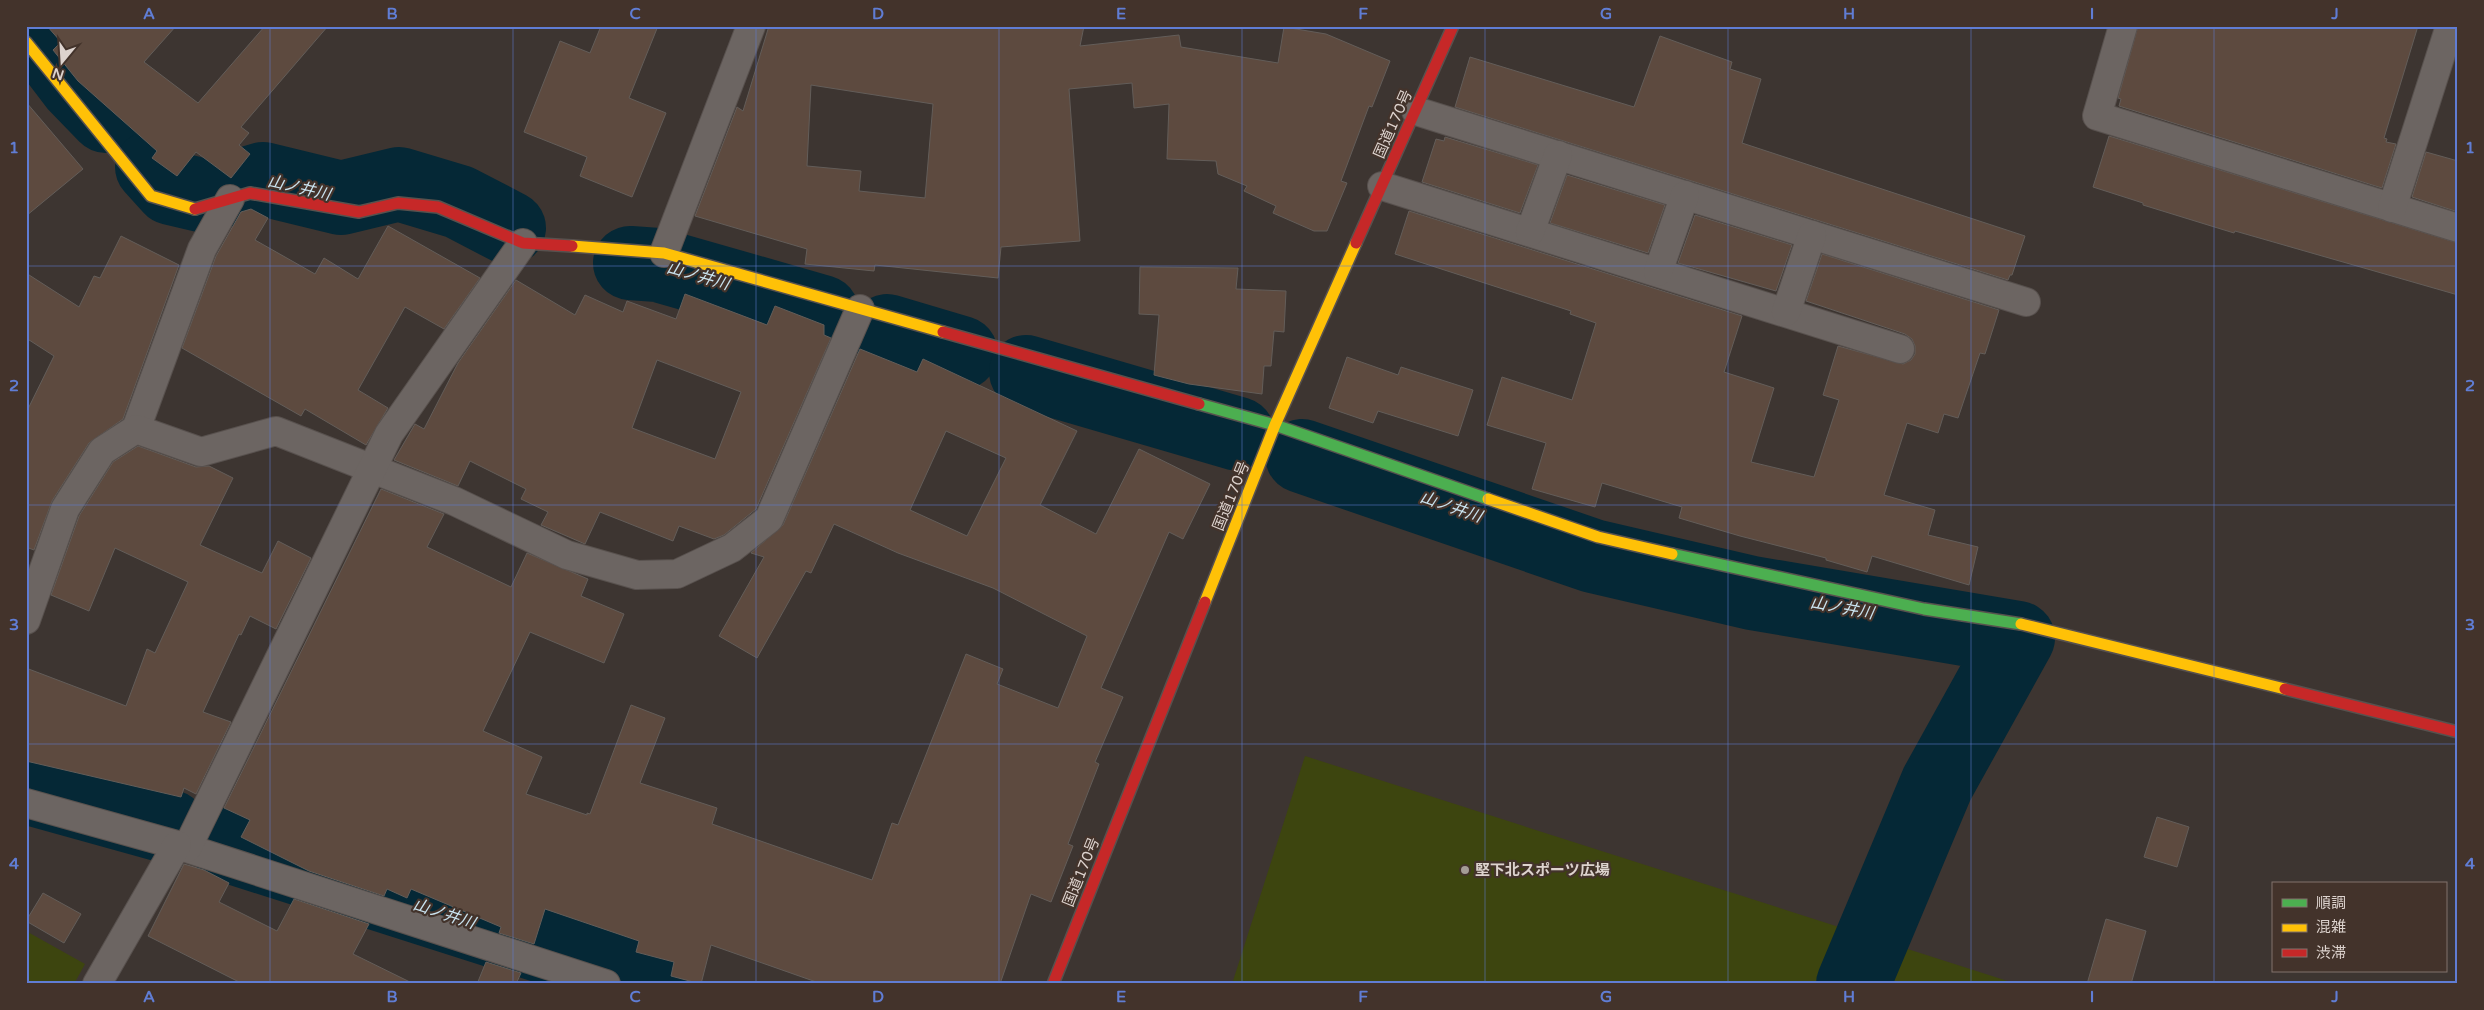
<svg xmlns="http://www.w3.org/2000/svg" width="2484" height="1010" font-family="'Varela Round','Noto Sans JP',sans-serif">
  <style>
    .green { fill: #3d450f }
    .lines { fill: none; stroke-linecap: round; stroke-linejoin: round }
    .river { stroke: #052836; stroke-width: 74 }
    .building { fill: #5d4a3f; stroke: #635d59; fill-rule: evenodd }
    .street-casing { stroke: #58514e; stroke-width: 30 }
    .fast-casing { stroke: #58514e; stroke-width: 14 }
    .slow-casing { stroke: #58514e; stroke-width: 14 }
    .jam-casing { stroke: #58514e; stroke-width: 14 }
    .street { stroke: #6c6562; stroke-width: 28 }
    .fast { stroke: #4caf50; stroke-width: 11 }
    .slow { stroke: #ffc107; stroke-width: 11 }
    .jam { stroke: #c62828; stroke-width: 11 }
    .grid { fill: none; stroke: #607dd4; stroke-width: 1; stroke-opacity: 0.55 }
    .poi-dot { fill: #a59c97; stroke: #43332b; stroke-width: 2 }
    .labels { text-anchor: middle; dominant-baseline: central; stroke-width: 4.5; stroke-linejoin: round; paint-order: stroke }
    .street-label { font-size: 15px; fill: #ddd3ce; stroke: #43332b }
    .poi-label { font-size: 15px; font-weight: bold; fill: #ddd3ce; stroke: #43332b; text-anchor: start }
    .water-label { font-size: 16px; font-style: italic; fill: #cae4f0; stroke: #43332b }
    .neatline { fill: none; stroke: #607dd4; stroke-width: 2 }
    .grid-label { font-size: 16px; text-anchor: middle; font-weight: bold; fill: #607dd4 }
  </style>
  <rect width="100%" height="100%" fill="#3d3531"/>
  <g class="green">
    <path d="M 1305,756 L 2017,984 L 1232,984 Z"/>
    <path d="M 26,931 L 85,964 L 74,984 L 26,984 Z"/>
  </g>
  <g class="lines">
    <g class="river">
      <path d="M 31,26 L 76,85 L 106,116"/>
      <path d="M 152,167 L 171,188 L 205,196 L 263,179 L 341,198 L 399,184 L 459,202 L 509,228"/>
      <path d="M 630,263 L 658,265 L 822,312"/>
      <path d="M 887,331 L 961,353"/>
      <path d="M 1026,372 L 1238,434"/>
      <path d="M 1302,456 L 1593,556 L 1752,593 L 2018,638 L 1937,784 L 1853,984"/>
      <path d="M 26,787 L 170,827"/>
      <path d="M 226,845 L 662,984"/>
    </g>
  </g>
  <g class="building">
    <path d="M 47,26 L 176,26 L 144,62 L 198,103 L 265,26 L 328,26 L 241,127 L 249,133 L 239,145 L 250,154 L 231,178 L 196,152 L 177,176 L 152,158 L 157,151 L 78,81 L 53,50 L 61,42 Z"/>
    <path d="M 601,26 L 658,26 L 629,98 L 666,113 L 632,197 L 580,176 L 587,157 L 524,132 L 560,41 L 590,53 Z"/>
    <path d="M 769,26 L 1084,26 L 1080,46 L 1179,35 L 1181,47 L 1278,63 L 1284,27 L 1326,34 L 1390,61 L 1372,107 L 1369,106 L 1341,181 L 1347,183 L 1327,231 L 1314,231 L 1273,213 L 1276,206 L 1244,191 L 1247,186 L 1218,174 L 1216,161 L 1167,159 L 1169,104 L 1134,108 L 1132,83 L 1069,89 L 1080,241 L 1001,247 L 998,278 L 875,265 L 874,271 L 805,264 L 807,249 L 695,216 L 737,107 L 743,111 ZM 811,85 L 933,104 L 925,198 L 859,191 L 861,171 L 807,166 Z"/>
    <path d="M 2138,26 L 2418,26 L 2384,138 L 2387,139 L 2386,142 L 2396,144 L 2382,188 L 2119,106 L 2121,99 L 2118,98 Z"/>
    <path d="M 1660,36 L 1732,62 L 1730,69 L 1761,79 L 1742,143 L 2025,236 L 2012,275 L 2010,275 L 2008,280 L 1455,107 L 1470,57 L 1634,107 Z"/>
    <path d="M 26,102 L 83,169 L 26,216 Z"/>
    <path d="M 2109,136 L 2458,243 L 2458,295 L 2235,231 L 2234,233 L 2143,205 L 2143,203 L 2093,187 Z"/>
    <path d="M 1445,137 L 1538,165 L 1520,213 L 1422,182 L 1436,139 L 1444,141 Z"/>
    <path d="M 2426,152 L 2458,161 L 2458,212 L 2412,197 Z"/>
    <path d="M 1567,175 L 1665,205 L 1648,253 L 1550,223 Z"/>
    <path d="M 251,209 L 268,218 L 255,240 L 315,274 L 324,258 L 358,279 L 388,226 L 480,278 L 444,329 L 405,307 L 358,390 L 388,408 L 366,445 L 305,409 L 301,416 L 182,348 L 216,256 L 241,212 Z"/>
    <path d="M 1409,211 L 1742,316 L 1724,372 L 1774,388 L 1751,462 L 1814,477 L 1839,400 L 1823,395 L 1838,346 L 1903,364 L 1911,360 L 1915,354 L 1915,346 L 1912,339 L 1905,334 L 1806,301 L 1822,254 L 1999,310 L 1985,354 L 1980,353 L 1958,418 L 1944,414 L 1938,433 L 1907,423 L 1884,495 L 1935,510 L 1928,535 L 1978,547 L 1969,585 L 1872,556 L 1867,572 L 1826,560 L 1826,558 L 1740,536 L 1679,518 L 1682,507 L 1602,483 L 1595,507 L 1532,489 L 1546,443 L 1487,425 L 1502,377 L 1572,400 L 1596,323 L 1570,314 L 1571,311 L 1395,254 Z"/>
    <path d="M 1695,215 L 1792,245 L 1776,291 L 1678,263 Z"/>
    <path d="M 121,236 L 179,265 L 123,419 L 89,443 L 52,501 L 34,550 L 26,547 L 26,413 L 54,356 L 26,338 L 26,273 L 79,307 L 94,276 L 100,278 Z"/>
    <path d="M 1140,267 L 1238,268 L 1236,289 L 1286,291 L 1284,332 L 1274,331 L 1271,366 L 1264,366 L 1262,394 L 1189,384 L 1154,375 L 1159,315 L 1139,314 Z"/>
    <path d="M 516,280 L 575,315 L 585,295 L 623,312 L 627,301 L 676,319 L 685,294 L 767,325 L 775,306 L 824,325 L 824,335 L 831,338 L 756,509 L 724,535 L 714,539 L 679,526 L 673,541 L 600,512 L 585,544 L 541,525 L 548,512 L 521,499 L 526,489 L 470,461 L 458,486 L 394,460 L 415,424 L 424,429 L 458,363 ZM 657,360 L 741,392 L 715,459 L 632,428 Z"/>
    <path d="M 860,349 L 917,372 L 923,359 L 1077,431 L 1040,505 L 1096,534 L 1139,449 L 1210,484 L 1183,539 L 1169,532 L 1101,688 L 1123,697 L 1095,762 L 1099,764 L 1068,844 L 1073,846 L 1051,902 L 1031,894 L 1000,984 L 822,984 L 711,945 L 701,984 L 671,976 L 674,962 L 636,952 L 639,941 L 545,909 L 534,944 L 499,933 L 501,927 L 411,889 L 407,898 L 387,889 L 384,896 L 309,871 L 241,837 L 250,820 L 224,808 L 381,489 L 444,514 L 427,547 L 511,587 L 527,553 L 588,579 L 581,596 L 624,614 L 604,663 L 530,632 L 483,731 L 542,757 L 526,794 L 587,815 L 587,813 L 590,814 L 631,705 L 665,718 L 640,783 L 717,808 L 712,824 L 872,880 L 892,823 L 898,825 L 966,654 L 1003,669 L 997,684 L 1058,708 L 1087,636 L 993,588 L 898,553 L 834,524 L 811,573 L 806,571 L 757,658 L 719,636 L 764,557 L 751,553 L 783,525 ZM 946,431 L 1006,458 L 967,536 L 910,510 Z"/>
    <path d="M 1347,357 L 1398,375 L 1401,367 L 1473,390 L 1458,436 L 1378,411 L 1373,423 L 1329,408 Z"/>
    <path d="M 138,446 L 196,467 L 209,466 L 233,478 L 200,545 L 262,573 L 278,541 L 311,558 L 276,629 L 250,616 L 241,635 L 239,634 L 203,712 L 231,722 L 196,794 L 184,788 L 181,797 L 26,761 L 26,668 L 126,706 L 147,649 L 155,653 L 188,582 L 115,548 L 89,611 L 51,595 L 79,516 L 113,462 Z"/>
    <path d="M 2157,817 L 2189,827 L 2177,867 L 2144,857 Z"/>
    <path d="M 184,864 L 204,870 L 229,883 L 219,902 L 277,931 L 294,899 L 369,924 L 353,954 L 414,984 L 243,984 L 148,936 Z"/>
    <path d="M 43,893 L 81,914 L 64,943 L 26,921 Z"/>
    <path d="M 2106,919 L 2146,931 L 2131,984 L 2087,984 Z"/>
    <path d="M 486,962 L 521,973 L 516,984 L 477,984 Z"/>
  </g>
  <g class="lines">
    <defs>
      <g id="street">
        <path d="M 2123,26 L 2097,116 L 2458,228"/>
        <path d="M 1416,111 L 2026,302"/>
        <path d="M 1382,186 L 1900,349"/>
        <path d="M 2392,208 L 2450,26"/>
        <path d="M 1530,232 L 1558,155"/>
        <path d="M 664,253 L 751,26"/>
        <path d="M 1658,272 L 1685,195"/>
        <path d="M 1786,312 L 1812,235"/>
        <path d="M 136,429 L 202,249 L 230,199"/>
        <path d="M 26,620 L 65,509 L 102,451 L 136,429 L 201,452 L 276,431 L 454,501 L 567,555 L 637,575 L 677,574 L 732,548 L 769,519 L 860,309"/>
        <path d="M 26,803 L 177,845 L 606,984"/>
        <path d="M 187,848 L 389,434 L 523,243"/>
        <path d="M 97,984 L 177,845"/>
      </g>
      <g id="fast">
        <path d="M 1199,404 L 1275,425 L 1488,499"/>
        <path d="M 1672,554 L 1924,609 L 2021,624"/>
      </g>
      <g id="slow">
        <path d="M 26,42 L 151,196 L 195,209"/>
        <path d="M 572,246 L 664,253 L 943,332"/>
        <path d="M 1488,499 L 1598,537 L 1672,554"/>
        <path d="M 1205,602 L 1275,425 L 1356,243"/>
        <path d="M 2021,624 L 2285,689"/>
      </g>
      <g id="jam">
        <path d="M 195,209 L 250,193 L 359,212 L 398,203 L 438,207 L 523,243 L 572,246"/>
        <path d="M 1356,243 L 1453,26"/>
        <path d="M 943,332 L 1199,404"/>
        <path d="M 2285,689 L 2458,732"/>
        <path d="M 1053,984 L 1205,602"/>
      </g>
    </defs>
    <use href="#street" class="street-casing"/>
    <use href="#fast" class="fast-casing"/>
    <use href="#slow" class="slow-casing"/>
    <use href="#jam" class="jam-casing"/>
    <use href="#street" class="street"/>
    <use href="#fast" class="fast"/>
    <use href="#slow" class="slow"/>
    <use href="#jam" class="jam"/>
  </g>
  <path class="grid" d="M 270,26 L 270,984M 513,26 L 513,984M 756,26 L 756,984M 999,26 L 999,984M 1242,26 L 1242,984M 1485,26 L 1485,984M 1728,26 L 1728,984M 1971,26 L 1971,984M 2214,26 L 2214,984M 26,266 L 2458,266M 26,505 L 2458,505M 26,744 L 2458,744"/>
  <circle class="poi-dot" cx="1465" cy="870" r="5"/>
  <g class="labels">
    <g class="street-label">
      <text transform="translate(1393 124) rotate(-66)">国道170号</text>
      <text transform="translate(1231 496) rotate(-68)">国道170号</text>
      <text transform="translate(1081 872) rotate(-68)">国道170号</text>
    </g>
    <g class="poi-label">
      <text x="1475" y="870">堅下北スポーツ広場</text>
    </g>
    <g class="water-label">
      <text transform="translate(299 188) rotate(13)">山ノ井川</text>
      <text transform="translate(698 276) rotate(16)">山ノ井川</text>
      <text transform="translate(1451 507) rotate(19)">山ノ井川</text>
      <text transform="translate(1842 608) rotate(10)">山ノ井川</text>
      <text transform="translate(444 914) rotate(18)">山ノ井川</text>
    </g>
  </g>
  <rect width="2484" height="1010" fill="none" stroke="#43332b" stroke-width="55"/>
  <rect x="2272" y="882" width="175" height="90" fill="#43332b" stroke="#81736c"/>
  <rect x="2282" y="899" width="25" height="8" fill="#4caf50" stroke="#81736c"/>
  <text x="2316" y="908" font-size="15" fill="#ddd3ce">順調</text>
  <rect x="2282" y="924" width="25" height="8" fill="#ffc107" stroke="#81736c"/>
  <text x="2316" y="932" font-size="15" fill="#ddd3ce">混雑</text>
  <rect x="2282" y="949" width="25" height="8" fill="#c62828" stroke="#81736c"/>
  <text x="2316" y="958" font-size="15" fill="#ddd3ce">渋滞</text>
  <g transform="translate(62 62) rotate(198)" stroke="#43332b" stroke-width="4" paint-order="stroke">
  <path d="M0-4L9 19L0 12L-9 19Z" fill="#ddd3ce"/>
  <text y="-8" font-size="14" font-weight="bold" text-anchor="middle" fill="#ddd3ce">N</text>
  </g>
  <rect x="28" y="28" width="2428" height="954" class="neatline"/>
  <g class="grid-label">
    <text x="149" y="19">A</text>
    <text x="392" y="19">B</text>
    <text x="635" y="19">C</text>
    <text x="878" y="19">D</text>
    <text x="1121" y="19">E</text>
    <text x="1363" y="19">F</text>
    <text x="1606" y="19">G</text>
    <text x="1849" y="19">H</text>
    <text x="2092" y="19">I</text>
    <text x="2335" y="19">J</text>
    <text x="14" y="153">1</text>
    <text x="2470" y="153">1</text>
    <text x="14" y="391">2</text>
    <text x="2470" y="391">2</text>
    <text x="14" y="630">3</text>
    <text x="2470" y="630">3</text>
    <text x="14" y="869">4</text>
    <text x="2470" y="869">4</text>
    <text x="149" y="1002">A</text>
    <text x="392" y="1002">B</text>
    <text x="635" y="1002">C</text>
    <text x="878" y="1002">D</text>
    <text x="1121" y="1002">E</text>
    <text x="1363" y="1002">F</text>
    <text x="1606" y="1002">G</text>
    <text x="1849" y="1002">H</text>
    <text x="2092" y="1002">I</text>
    <text x="2335" y="1002">J</text>
  </g>
</svg>
